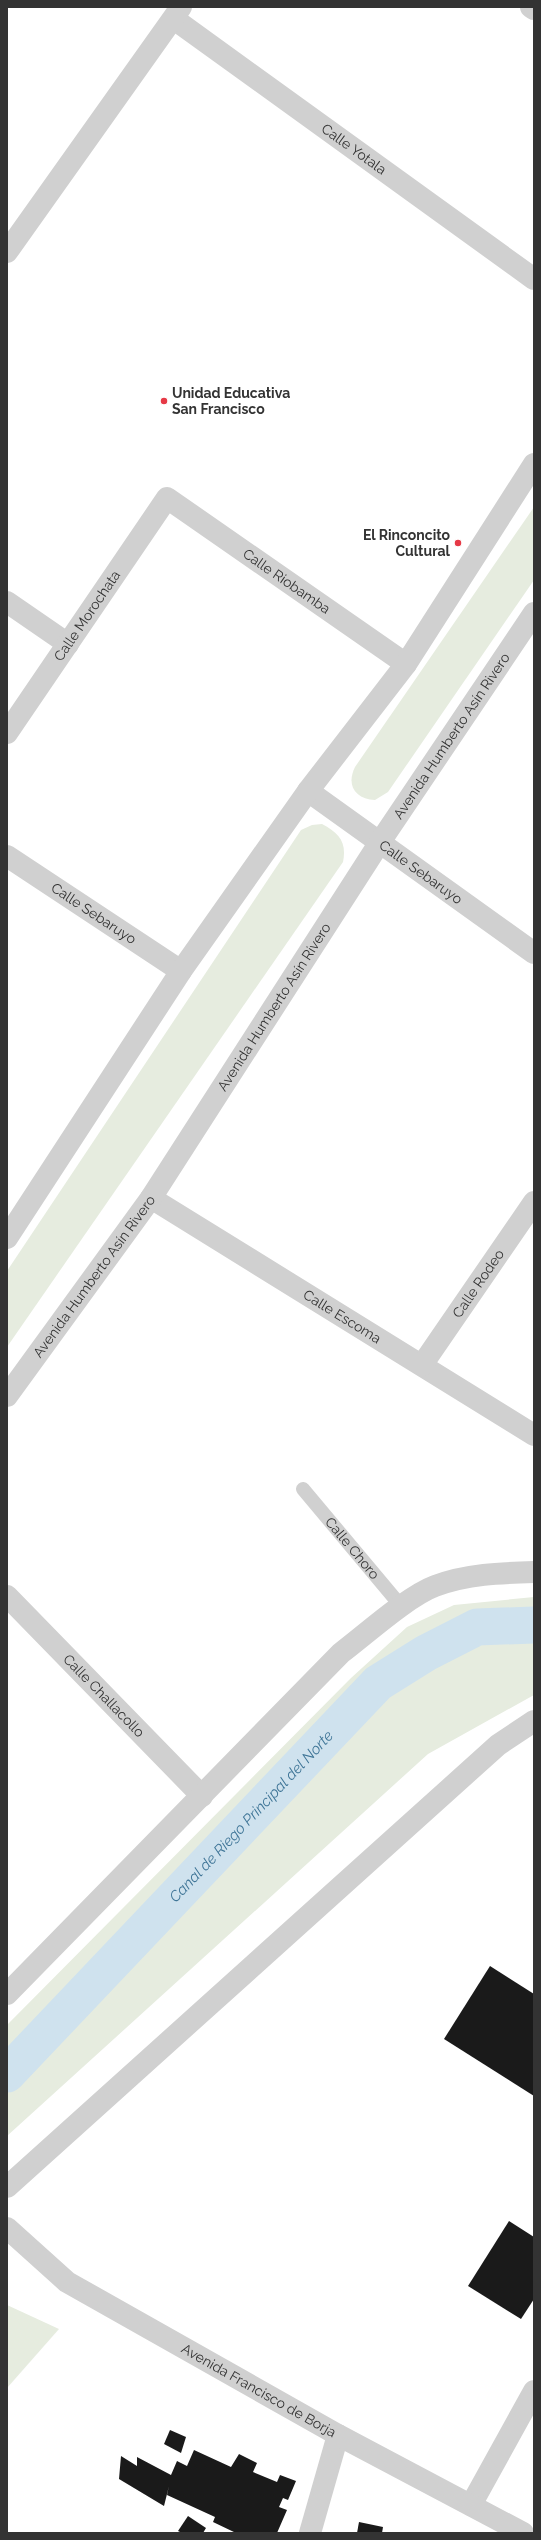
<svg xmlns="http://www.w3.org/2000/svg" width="541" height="2540" font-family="Raleway,sans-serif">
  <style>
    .green { fill: #e6ecdf }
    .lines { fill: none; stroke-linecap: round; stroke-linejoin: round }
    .canal { stroke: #cfe2ee; stroke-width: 37 }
    .building { fill: #1a1a1a }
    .service { stroke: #d0d0d0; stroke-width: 14 }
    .minor { stroke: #d0d0d0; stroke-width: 22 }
    .tertiary { stroke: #d0d0d0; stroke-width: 22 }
    .poi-dot { fill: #e63946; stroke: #fff; stroke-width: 1.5 }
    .labels { text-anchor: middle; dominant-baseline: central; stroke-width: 4; stroke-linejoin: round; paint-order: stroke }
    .street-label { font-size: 14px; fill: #333; stroke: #fff }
    .poi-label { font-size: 14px; font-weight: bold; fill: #333; stroke: #fff; text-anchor: start }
    .water-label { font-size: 15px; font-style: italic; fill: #3f7597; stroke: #fff }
  </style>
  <rect width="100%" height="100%" fill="#fff"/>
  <g class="green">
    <path d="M 534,507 L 534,580 L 388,792 L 375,800 C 355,799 346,785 355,767 Z"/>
    <path d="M 322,824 C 339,833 347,842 343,862 L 7,1347 L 7,1271 L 301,830 L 312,825 Z"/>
    <path d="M 534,1597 L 534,1695 L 428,1754 L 7,2136 L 7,2025 L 351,1678 L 407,1627 L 454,1605 Z"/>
    <path d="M 7,2305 L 59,2329 L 7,2388 Z"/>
  </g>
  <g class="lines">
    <path class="canal" id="s1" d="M 7,2074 L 378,1683 L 426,1653 L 477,1627 L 534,1625"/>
  </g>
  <g class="building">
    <path d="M 490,1966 L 534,1994 L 534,2096 L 444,2039 Z"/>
    <path d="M 509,2221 L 534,2237 L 534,2299 L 521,2319 L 468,2286 Z"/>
    <path d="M 170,2430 L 186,2437 L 181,2453 L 164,2444 Z"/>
    <path d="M 194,2450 L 231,2467 L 239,2454 L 257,2463 L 253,2472 L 277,2482 L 280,2475 L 296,2481 L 288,2500 L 283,2498 L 279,2507 L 287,2510 L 277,2533 L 236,2533 L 213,2522 L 215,2517 L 167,2495 L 169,2486 L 164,2506 L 119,2479 L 121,2456 L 137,2466 L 137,2457 L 171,2475 L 177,2461 L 187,2466 Z"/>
    <path d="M 188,2516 L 206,2528 L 203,2533 L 182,2533 L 178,2531 Z"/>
    <path d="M 359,2522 L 383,2527 L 382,2533 L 357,2533 Z"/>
  </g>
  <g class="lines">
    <path class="service" id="s2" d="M 303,1489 L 401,1606"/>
    <g class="minor">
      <path d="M 531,7 L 534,9"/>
      <path id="s3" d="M 174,19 L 534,279"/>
      <path d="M 7,252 L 181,7"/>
      <path d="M 7,602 L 68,644"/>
      <path id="s4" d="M 7,733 L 167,498 L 406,664"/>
      <path id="s5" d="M 308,791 L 534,953"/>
      <path id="s6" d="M 7,856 L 181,971"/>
      <path id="s7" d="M 151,1198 L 534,1435"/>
      <path id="s8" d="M 422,1365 L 534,1202"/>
      <path id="s9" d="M 7,1596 L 202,1796"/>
      <path d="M 7,1994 L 341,1653 C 365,1635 408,1596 435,1586 C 467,1574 500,1573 534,1572"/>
      <path d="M 471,2505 L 534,2391"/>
      <path d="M 310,2533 L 338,2435"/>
    </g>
    <g class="tertiary">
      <path d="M 7,1238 L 181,971 L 308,791 L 406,664 L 534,464"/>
      <path id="s10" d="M 7,1396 L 151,1198 L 380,842 L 534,613"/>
      <path d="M 7,2187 L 498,1745 L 534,1721"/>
      <path id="s11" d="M 7,2228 L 67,2282 L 338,2435 L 523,2533"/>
    </g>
  </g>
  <g class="poi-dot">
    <circle cx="164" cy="401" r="4"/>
    <circle cx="458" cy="543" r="4"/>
  </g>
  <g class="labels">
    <g class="street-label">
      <text stroke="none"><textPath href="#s3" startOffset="222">Calle Yotala</textPath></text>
      <text stroke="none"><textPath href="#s4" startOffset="430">Calle Riobamba</textPath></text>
      <text stroke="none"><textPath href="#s4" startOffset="142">Calle Morochata</textPath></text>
      <text stroke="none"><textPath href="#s10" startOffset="796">Avenida Humberto Asín Rivero</textPath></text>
      <text stroke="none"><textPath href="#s5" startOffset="139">Calle Sebaruyo</textPath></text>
      <text stroke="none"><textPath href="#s6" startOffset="104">Calle Sebaruyo</textPath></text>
      <text stroke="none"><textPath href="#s10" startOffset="472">Avenida Humberto Asín Rivero</textPath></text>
      <text stroke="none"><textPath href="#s10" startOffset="148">Avenida Humberto Asín Rivero</textPath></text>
      <text stroke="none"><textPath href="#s8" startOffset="99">Calle Rodeo</textPath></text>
      <text stroke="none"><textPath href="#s7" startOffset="225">Calle Escoma</textPath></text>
      <text stroke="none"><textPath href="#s2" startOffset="77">Calle Choro</textPath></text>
      <text stroke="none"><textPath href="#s9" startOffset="139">Calle Challacollo</textPath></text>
      <text stroke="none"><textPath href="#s11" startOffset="301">Avenida Francisco de Borja</textPath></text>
    </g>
    <g class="poi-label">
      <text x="172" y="393">Unidad Educativa<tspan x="172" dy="16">San Francisco</tspan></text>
      <text x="450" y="535" text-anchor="end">El Rinconcito<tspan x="450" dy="16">Cultural</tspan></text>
    </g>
    <g class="water-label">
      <text stroke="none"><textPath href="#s1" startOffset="355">Canal de Riego Principal del Norte</textPath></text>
    </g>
  </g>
  <rect width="541" height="2540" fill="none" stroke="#333333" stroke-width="16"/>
</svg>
